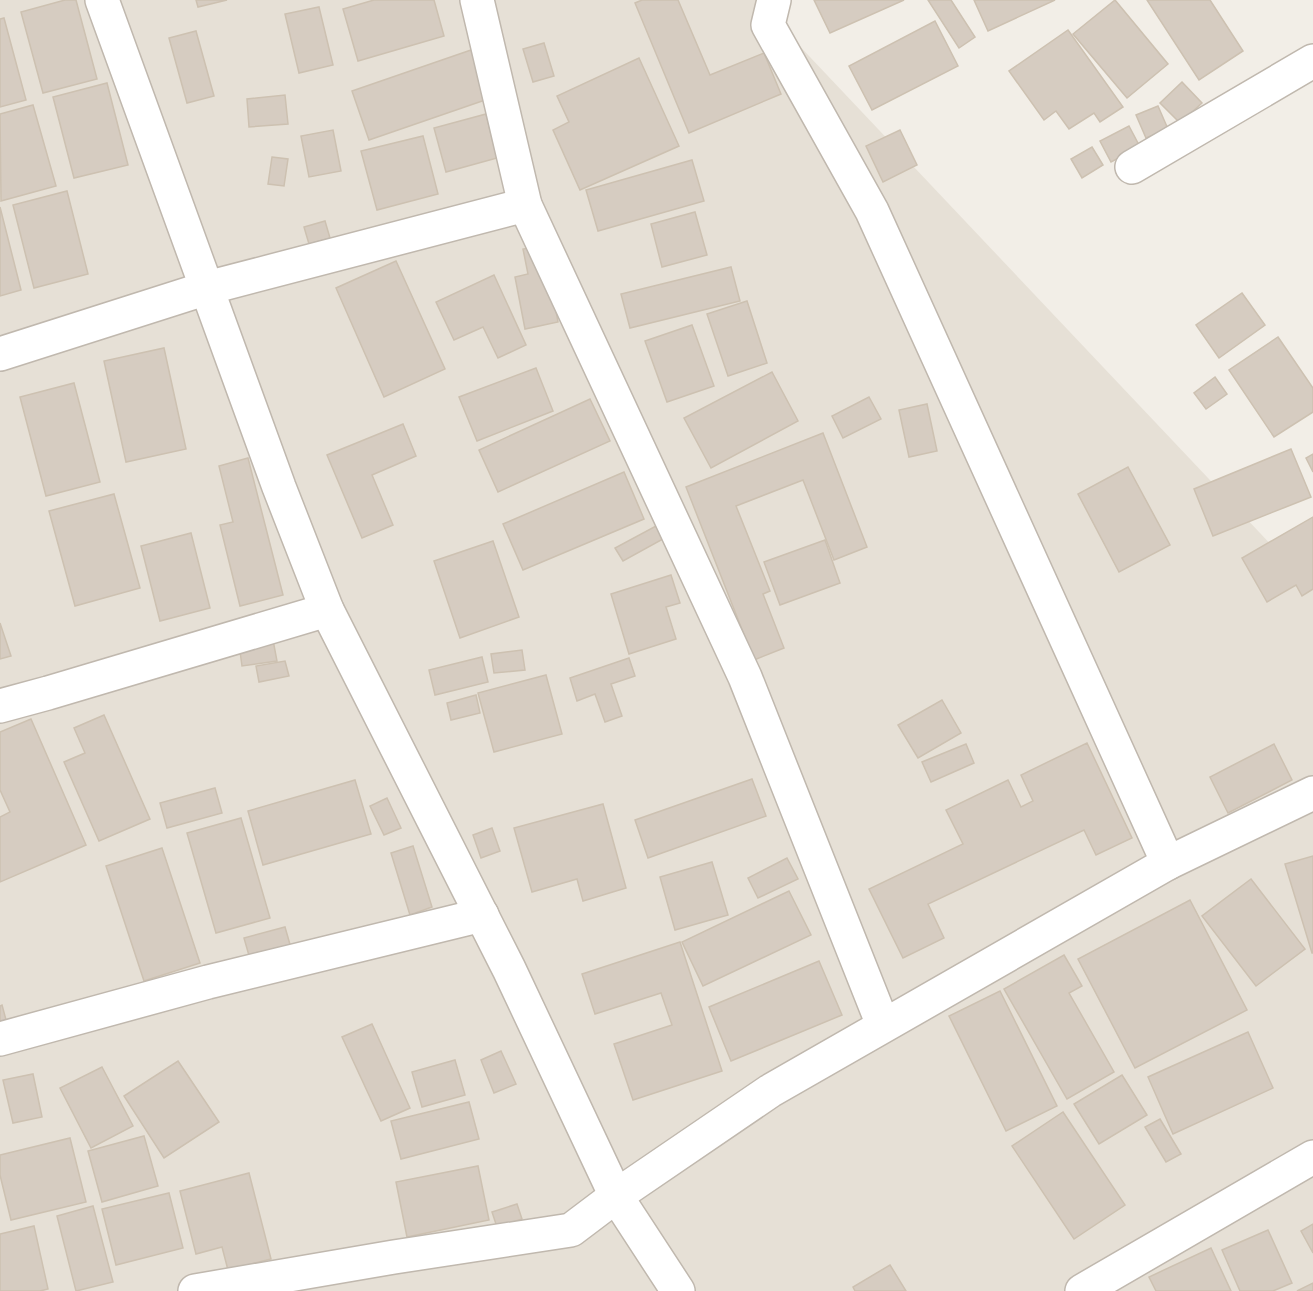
<svg xmlns="http://www.w3.org/2000/svg" width="1313" height="1291" font-family="'Sofia Sans Condensed',sans-serif">
  <style>
    .residential { fill: #e6e0d6 }
    .building { fill: #d6ccc1; stroke: #cdc1b1; stroke-width: 1.5 }
    .lines { fill: none; stroke-linecap: round; stroke-linejoin: round }
    .minor-casing { stroke: #c0b8ae; stroke-width: 36 }
    .minor { stroke: #fff; stroke-width: 33 }
  </style>
  <rect width="100%" height="100%" fill="#f2eee7"/>
  <path class="residential" d="M 0,0 L 756,0 L 1313,589 L 1313,1291 L 0,1291 Z"/>
  <g class="building">
    <path d="M 65,0 L 76,0 L 97,79 L 43,93 L 21,12 Z"/>
    <path d="M 196,0 L 227,0 L 198,7 Z"/>
    <path d="M 374,0 L 434,0 L 444,36 L 358,61 L 343,9 Z"/>
    <path d="M 642,0 L 678,0 L 710,75 L 764,53 L 781,94 L 689,133 L 635,3 Z"/>
    <path d="M 814,0 L 904,0 L 830,33 Z"/>
    <path d="M 928,0 L 951,0 L 975,37 L 959,48 Z"/>
    <path d="M 974,0 L 1055,0 L 988,31 Z"/>
    <path d="M 1115,0 L 1168,64 L 1127,98 L 1073,34 Z"/>
    <path d="M 1147,0 L 1210,0 L 1243,51 L 1199,80 Z"/>
    <path d="M 319,7 L 333,65 L 299,73 L 285,14 Z"/>
    <path d="M 4,18 L 26,100 L 0,107 L 0,19 Z"/>
    <path d="M 935,21 L 958,66 L 872,110 L 849,66 Z"/>
    <path d="M 1068,30 L 1123,107 L 1100,122 L 1094,113 L 1069,129 L 1056,111 L 1044,120 L 1009,71 Z"/>
    <path d="M 196,31 L 214,96 L 187,103 L 169,38 Z"/>
    <path d="M 544,43 L 554,76 L 533,82 L 523,49 Z"/>
    <path d="M 471,50 L 488,99 L 369,140 L 352,91 Z"/>
    <path d="M 639,58 L 679,146 L 580,190 L 553,130 L 569,122 L 557,96 Z"/>
    <path d="M 1182,82 L 1202,103 L 1180,123 L 1160,103 Z"/>
    <path d="M 107,83 L 128,165 L 74,178 L 53,97 Z"/>
    <path d="M 285,95 L 288,124 L 249,127 L 247,99 Z"/>
    <path d="M 33,105 L 56,186 L 1,201 L 0,114 Z"/>
    <path d="M 1158,106 L 1168,129 L 1146,138 L 1136,115 Z"/>
    <path d="M 486,114 L 497,158 L 446,172 L 434,128 Z"/>
    <path d="M 1129,126 L 1140,147 L 1111,162 L 1100,141 Z"/>
    <path d="M 333,130 L 341,171 L 309,177 L 301,136 Z"/>
    <path d="M 900,130 L 917,165 L 883,182 L 866,146 Z"/>
    <path d="M 423,136 L 438,194 L 377,210 L 361,151 Z"/>
    <path d="M 1092,147 L 1103,165 L 1082,178 L 1071,159 Z"/>
    <path d="M 272,157 L 288,159 L 284,186 L 268,184 Z"/>
    <path d="M 692,160 L 704,201 L 598,231 L 586,190 Z"/>
    <path d="M 67,191 L 88,274 L 34,288 L 13,205 Z"/>
    <path d="M 0,207 L 21,290 L 0,296 Z"/>
    <path d="M 695,212 L 707,255 L 662,267 L 651,224 Z"/>
    <path d="M 325,221 L 330,238 L 309,244 L 304,227 Z"/>
    <path d="M 536,247 L 549,272 L 558,322 L 525,329 L 515,277 L 528,274 L 523,249 Z"/>
    <path d="M 396,261 L 445,369 L 384,397 L 336,288 Z"/>
    <path d="M 731,267 L 740,301 L 630,328 L 621,294 Z"/>
    <path d="M 494,275 L 526,345 L 498,358 L 483,327 L 454,340 L 436,302 Z"/>
    <path d="M 1242,293 L 1265,325 L 1219,358 L 1196,325 Z"/>
    <path d="M 747,301 L 767,363 L 728,376 L 707,314 Z"/>
    <path d="M 692,325 L 714,386 L 667,402 L 645,341 Z"/>
    <path d="M 1278,337 L 1313,388 L 1313,412 L 1274,437 L 1229,370 Z"/>
    <path d="M 164,348 L 186,449 L 126,462 L 104,361 Z"/>
    <path d="M 536,368 L 553,411 L 477,441 L 459,397 Z"/>
    <path d="M 772,372 L 798,421 L 711,468 L 684,418 Z"/>
    <path d="M 1215,377 L 1227,394 L 1206,409 L 1194,393 Z"/>
    <path d="M 74,383 L 100,482 L 46,496 L 20,397 Z"/>
    <path d="M 869,397 L 881,419 L 843,438 L 832,416 Z"/>
    <path d="M 590,399 L 610,441 L 498,492 L 479,450 Z"/>
    <path d="M 927,404 L 937,451 L 909,457 L 899,410 Z"/>
    <path d="M 403,424 L 416,456 L 372,475 L 393,525 L 362,538 L 327,455 Z"/>
    <path d="M 823,433 L 867,547 L 834,560 L 803,480 L 736,506 L 770,591 L 763,594 L 784,648 L 754,660 L 686,487 Z"/>
    <path d="M 1291,449 L 1311,497 L 1213,536 L 1194,489 Z"/>
    <path d="M 1313,454 L 1313,472 L 1306,458 Z"/>
    <path d="M 248,458 L 283,595 L 240,606 L 220,525 L 233,522 L 219,466 Z"/>
    <path d="M 1128,467 L 1170,545 L 1119,572 L 1078,494 Z"/>
    <path d="M 624,472 L 644,519 L 523,570 L 503,524 Z"/>
    <path d="M 114,494 L 140,588 L 75,606 L 49,511 Z"/>
    <path d="M 1313,517 L 1313,589 L 1302,596 L 1296,585 L 1267,602 L 1242,558 Z"/>
    <path d="M 656,526 L 663,539 L 623,561 L 615,548 Z"/>
    <path d="M 191,533 L 210,608 L 160,621 L 141,546 Z"/>
    <path d="M 825,540 L 840,583 L 780,605 L 764,562 Z"/>
    <path d="M 493,541 L 519,617 L 460,638 L 434,561 Z"/>
    <path d="M 671,575 L 680,603 L 666,607 L 676,639 L 629,654 L 611,594 Z"/>
    <path d="M 0,623 L 11,656 L 0,659 Z"/>
    <path d="M 273,640 L 277,661 L 242,666 L 239,644 Z"/>
    <path d="M 522,650 L 525,670 L 494,673 L 491,654 Z"/>
    <path d="M 482,657 L 488,682 L 435,695 L 429,670 Z"/>
    <path d="M 629,658 L 635,676 L 611,684 L 622,716 L 605,722 L 595,694 L 577,701 L 570,678 Z"/>
    <path d="M 285,661 L 289,676 L 259,682 L 256,666 Z"/>
    <path d="M 546,675 L 562,734 L 494,752 L 478,693 Z"/>
    <path d="M 476,695 L 480,713 L 451,720 L 447,703 Z"/>
    <path d="M 942,700 L 961,733 L 918,758 L 898,725 Z"/>
    <path d="M 104,715 L 150,819 L 99,841 L 64,762 L 85,753 L 74,728 Z"/>
    <path d="M 31,719 L 86,845 L 0,882 L 0,817 L 10,812 L 0,790 L 0,732 Z"/>
    <path d="M 1087,743 L 1132,838 L 1096,855 L 1084,830 L 928,904 L 944,938 L 903,958 L 869,889 L 963,844 L 946,810 L 1008,780 L 1021,807 L 1033,801 L 1021,775 Z"/>
    <path d="M 966,744 L 974,763 L 931,782 L 922,762 Z"/>
    <path d="M 1274,744 L 1292,780 L 1228,813 L 1210,777 Z"/>
    <path d="M 752,779 L 766,816 L 648,858 L 635,820 Z"/>
    <path d="M 355,780 L 371,834 L 263,865 L 248,811 Z"/>
    <path d="M 215,788 L 222,813 L 167,828 L 160,803 Z"/>
    <path d="M 387,798 L 401,828 L 384,835 L 370,806 Z"/>
    <path d="M 603,804 L 626,888 L 583,901 L 577,879 L 532,892 L 514,828 Z"/>
    <path d="M 241,818 L 270,918 L 216,933 L 187,833 Z"/>
    <path d="M 492,828 L 500,851 L 481,858 L 473,835 Z"/>
    <path d="M 413,846 L 432,907 L 410,915 L 391,853 Z"/>
    <path d="M 162,848 L 200,963 L 144,981 L 106,866 Z"/>
    <path d="M 1313,856 L 1313,953 L 1312,953 L 1285,864 Z"/>
    <path d="M 787,858 L 798,879 L 758,898 L 748,878 Z"/>
    <path d="M 712,862 L 728,915 L 675,930 L 660,877 Z"/>
    <path d="M 1251,879 L 1305,949 L 1256,986 L 1202,916 Z"/>
    <path d="M 789,891 L 811,935 L 703,986 L 682,942 Z"/>
    <path d="M 1190,900 L 1247,1010 L 1135,1068 L 1078,959 Z"/>
    <path d="M 285,927 L 291,948 L 250,959 L 244,938 Z"/>
    <path d="M 680,942 L 722,1071 L 633,1100 L 614,1044 L 672,1025 L 661,993 L 595,1014 L 582,974 Z"/>
    <path d="M 1064,955 L 1082,986 L 1069,993 L 1114,1072 L 1067,1099 L 1004,989 Z"/>
    <path d="M 819,961 L 842,1015 L 731,1061 L 709,1007 Z"/>
    <path d="M 1000,991 L 1057,1106 L 1006,1131 L 949,1016 Z"/>
    <path d="M 2,1005 L 9,1031 L 0,1033 L 0,1006 Z"/>
    <path d="M 372,1024 L 410,1108 L 381,1121 L 342,1037 Z"/>
    <path d="M 1248,1032 L 1273,1088 L 1173,1134 L 1148,1077 Z"/>
    <path d="M 501,1051 L 516,1084 L 494,1093 L 481,1060 Z"/>
    <path d="M 455,1060 L 465,1095 L 422,1107 L 412,1072 Z"/>
    <path d="M 178,1061 L 219,1122 L 164,1158 L 124,1096 Z"/>
    <path d="M 102,1067 L 133,1126 L 91,1148 L 60,1088 Z"/>
    <path d="M 33,1074 L 42,1117 L 13,1123 L 3,1080 Z"/>
    <path d="M 1122,1075 L 1147,1115 L 1099,1144 L 1074,1104 Z"/>
    <path d="M 469,1102 L 479,1139 L 401,1159 L 391,1121 Z"/>
    <path d="M 1063,1112 L 1125,1205 L 1074,1239 L 1012,1146 Z"/>
    <path d="M 1160,1119 L 1181,1154 L 1166,1162 L 1145,1127 Z"/>
    <path d="M 144,1136 L 158,1186 L 102,1202 L 88,1151 Z"/>
    <path d="M 70,1138 L 86,1202 L 11,1220 L 0,1175 L 0,1155 Z"/>
    <path d="M 478,1166 L 489,1220 L 407,1237 L 396,1182 Z"/>
    <path d="M 249,1173 L 271,1259 L 228,1270 L 222,1247 L 196,1254 L 180,1191 Z"/>
    <path d="M 169,1193 L 183,1248 L 116,1265 L 102,1209 Z"/>
    <path d="M 517,1204 L 522,1219 L 497,1227 L 492,1212 Z"/>
    <path d="M 93,1206 L 113,1282 L 76,1291 L 57,1216 Z"/>
    <path d="M 1313,1224 L 1313,1253 L 1301,1231 Z"/>
    <path d="M 34,1226 L 48,1289 L 40,1291 L 0,1291 L 0,1234 Z"/>
    <path d="M 1268,1230 L 1292,1283 L 1273,1291 L 1240,1291 L 1222,1250 Z"/>
    <path d="M 1211,1248 L 1231,1291 L 1156,1291 L 1149,1277 Z"/>
    <path d="M 890,1265 L 906,1291 L 855,1291 L 853,1287 Z"/>
    <path d="M 1313,1283 L 1313,1291 L 1297,1291 Z"/>
  </g>
  <g class="lines">
    <defs>
      <g id="minor">
        <path d="M 102,0 L 279,487 L 327,610 L 509,969 L 616,1196 L 678,1291"/>
        <path d="M 477,0 L 525,205 L 745,677 L 883,1025"/>
        <path d="M 774,0 L 768,25 L 872,211 L 1168,863"/>
        <path d="M 1132,167 L 1313,61"/>
        <path d="M 0,354 L 207,288 L 525,205"/>
        <path d="M 0,706 L 48,693 L 327,610"/>
        <path d="M 0,1039 L 208,982 L 482,915"/>
        <path d="M 195,1291 L 394,1257 L 571,1230 L 616,1196 L 770,1091 L 1168,863 L 1313,793"/>
        <path d="M 1082,1291 L 1313,1157"/>
      </g>
    </defs>
    <use href="#minor" class="minor-casing"/>
    <use href="#minor" class="minor"/>
  </g>
</svg>
